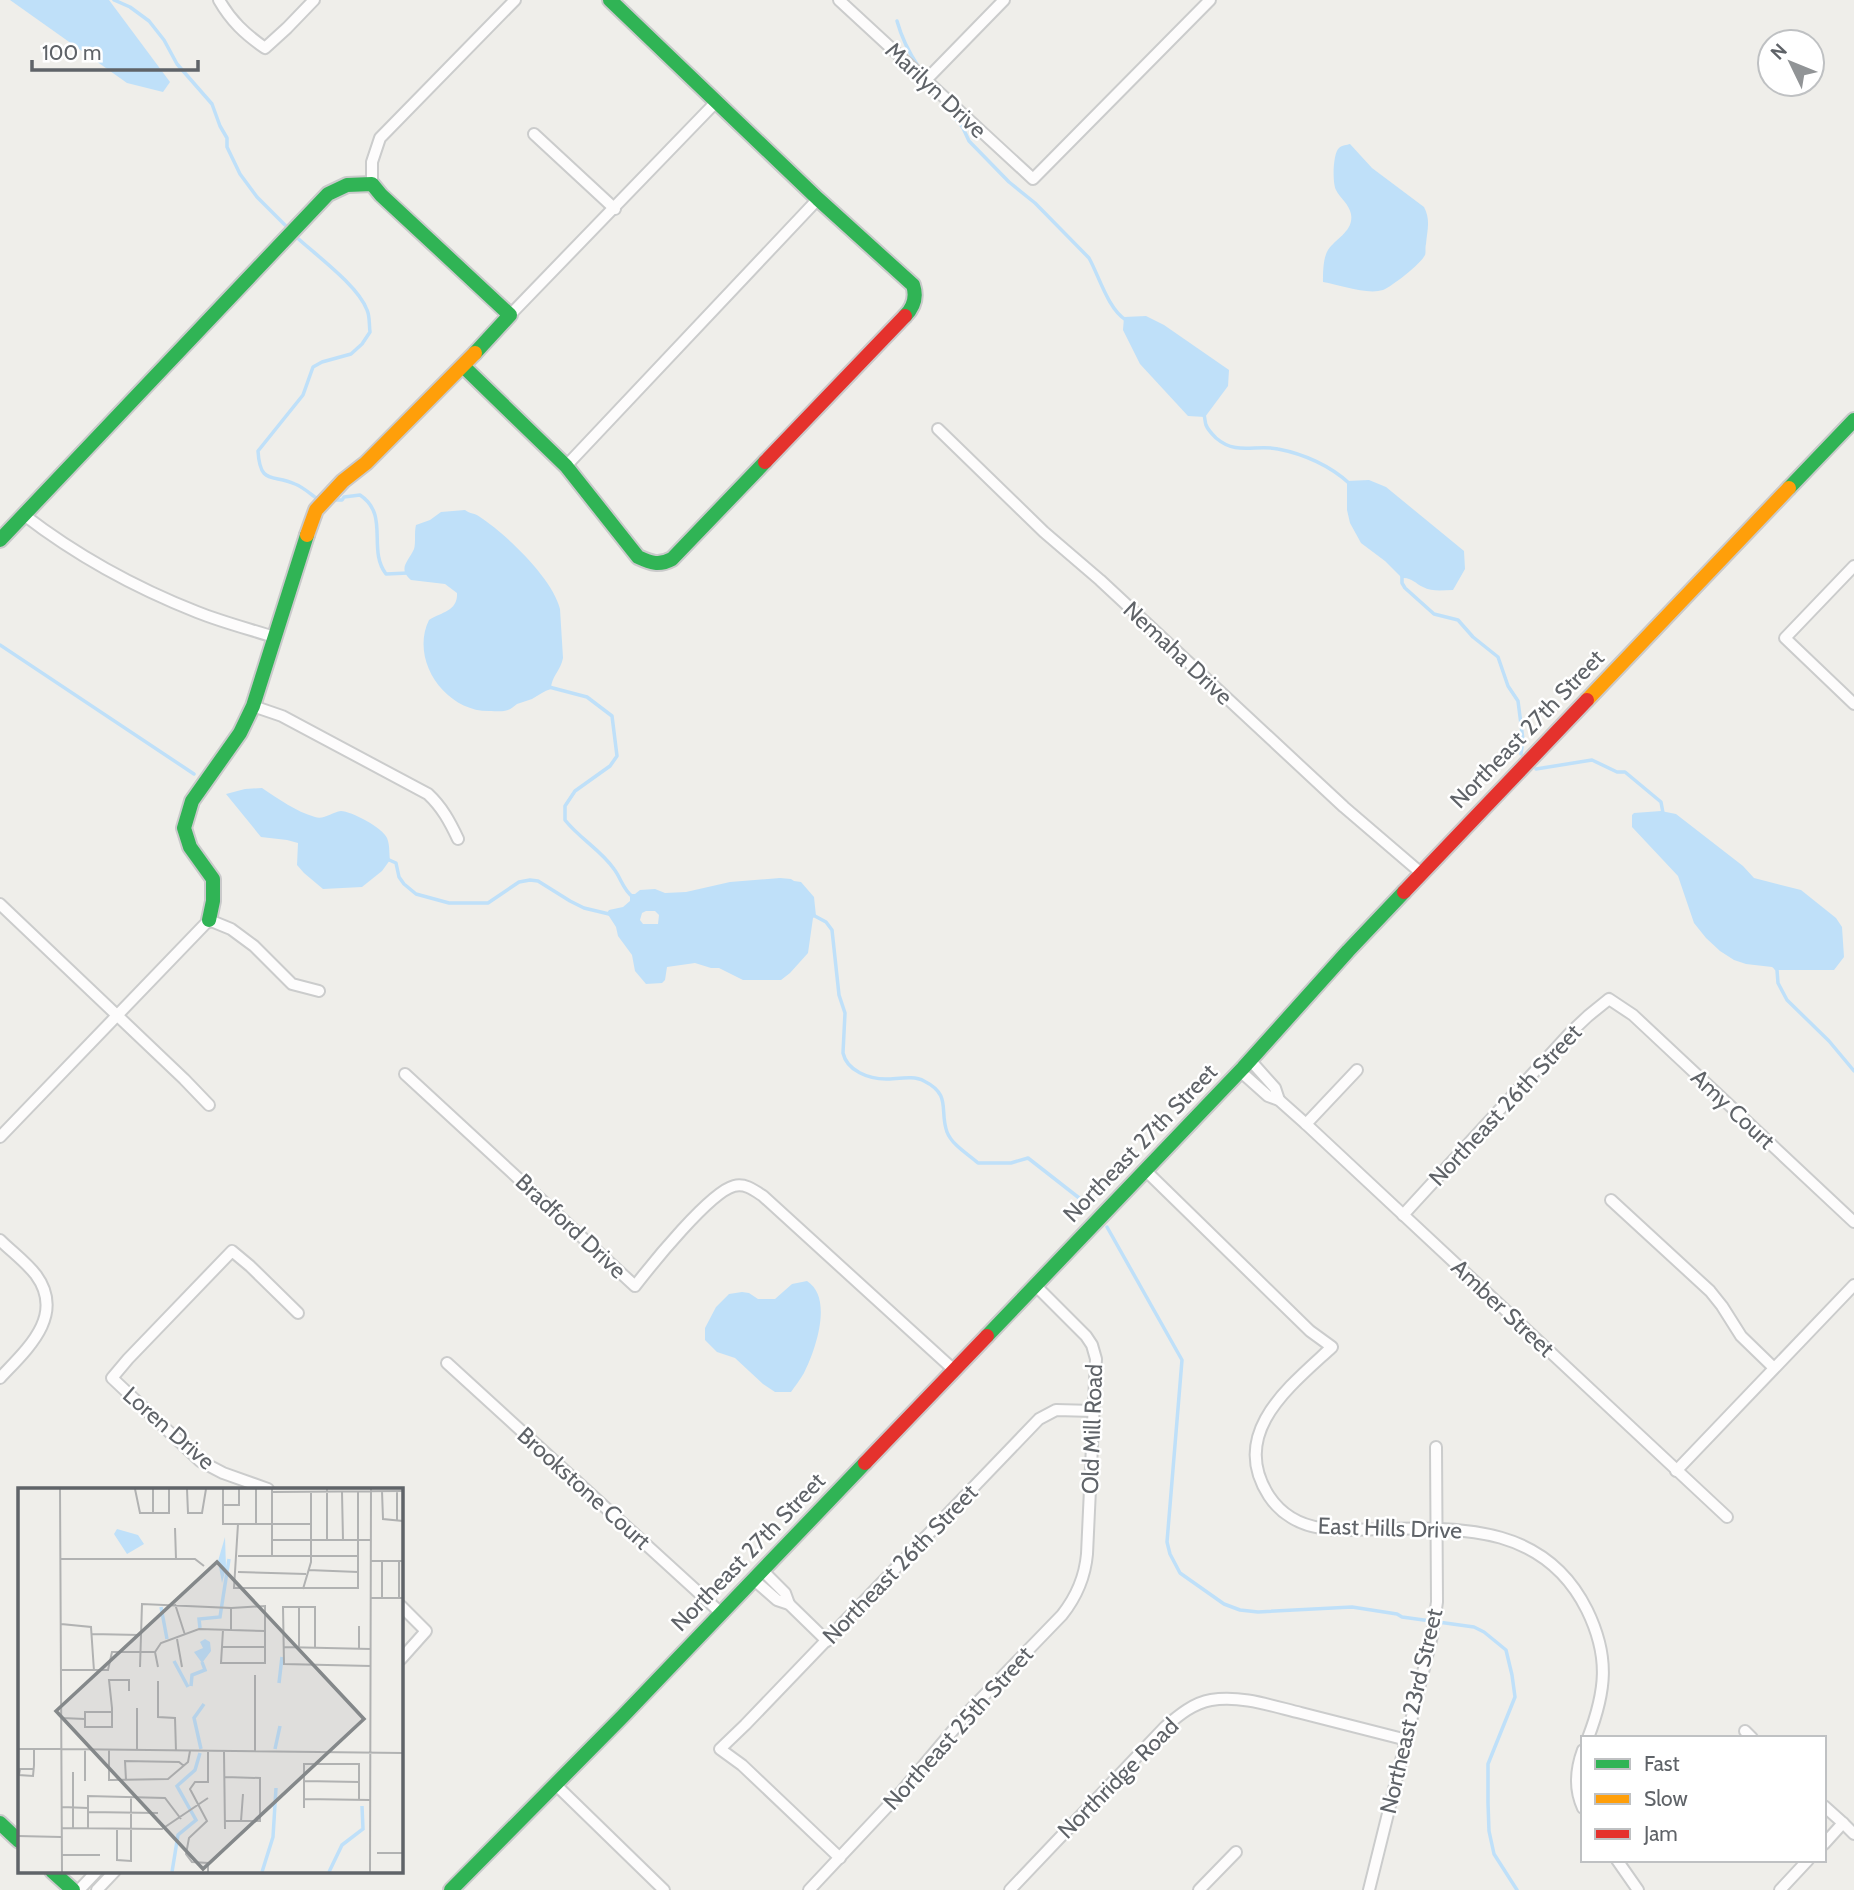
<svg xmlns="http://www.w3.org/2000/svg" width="1854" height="1890" font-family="Cabin,sans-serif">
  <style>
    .water { fill: #bfe0f9; fill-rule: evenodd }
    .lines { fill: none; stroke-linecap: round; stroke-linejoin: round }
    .stream { stroke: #bfe0f9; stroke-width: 3.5 }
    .street-casing { stroke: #cbcccc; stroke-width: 14 }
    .fast-casing { stroke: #cacacb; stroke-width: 18 }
    .slow-casing { stroke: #cacacb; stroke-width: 18 }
    .jam-casing { stroke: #cacacb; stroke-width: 18 }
    .street { stroke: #fdfcfc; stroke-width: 10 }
    .fast { stroke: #30b455; stroke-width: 14 }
    .slow { stroke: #ff9f0a; stroke-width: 14 }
    .jam { stroke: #e5322d; stroke-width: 14 }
    .labels { text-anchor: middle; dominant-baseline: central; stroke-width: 5; stroke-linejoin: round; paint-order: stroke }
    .street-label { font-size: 23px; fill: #5f6368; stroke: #fff }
    .inset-river { fill: none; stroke: #bfe0f9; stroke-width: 3.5 }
    .inset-road { fill: none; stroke: #b1b2b2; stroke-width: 2 }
    .view { fill: #84888a; fill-opacity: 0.15; stroke: #84888a; stroke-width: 3.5 }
    .inset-edge { fill: none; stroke: #5f6368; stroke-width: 3.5 }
  </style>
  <rect width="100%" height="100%" fill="#efeeea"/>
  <g class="water">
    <path d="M 10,0 L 109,0 L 170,82 L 163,92 L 127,83 Z"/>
    <path d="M 1350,144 L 1372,168 L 1424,207 C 1431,220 1427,231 1426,244 C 1425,247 1426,253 1425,255 C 1421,264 1391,287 1383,290 C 1367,295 1340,285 1323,282 C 1323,273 1323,258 1328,250 C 1336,238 1354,231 1351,214 C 1349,204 1340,198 1336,190 C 1332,182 1333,153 1339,148 C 1342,145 1347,145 1350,144 Z"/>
    <path d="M 1146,316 L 1164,325 L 1229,370 L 1228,386 L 1205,417 L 1188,416 L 1140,364 L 1123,330 L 1124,317 Z"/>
    <path d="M 1369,480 L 1386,487 L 1464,551 L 1465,569 L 1453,590 C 1443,590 1432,592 1423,587 C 1415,583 1411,577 1402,578 L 1385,561 L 1361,543 L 1350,523 L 1347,510 L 1347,481 Z"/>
    <path d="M 465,510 C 470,514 475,513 480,517 C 506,534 553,579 560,609 L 563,658 C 561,670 551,677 551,689 C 544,691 539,695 532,699 C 527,701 522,702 517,704 C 514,706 511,709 508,710 C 503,712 496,711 491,711 C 447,713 409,661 429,620 C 442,612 458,611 457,593 L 445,584 L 411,580 C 397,568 409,561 414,549 C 416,542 414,533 416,525 L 430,520 L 441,512 Z"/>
    <path d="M 262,788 C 280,800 295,811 315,817 C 324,820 332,812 341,811 C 351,811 383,828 387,838 C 390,845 389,853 390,860 L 382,871 L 362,887 L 323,889 L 304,873 L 297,865 L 298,843 L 287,840 L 261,837 L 226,794 L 245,789 Z"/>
    <path d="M 1661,811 L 1676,814 L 1743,866 L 1754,878 L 1801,890 L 1836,918 L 1842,927 L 1844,957 L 1834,970 L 1777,970 L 1772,967 L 1746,964 L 1734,960 L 1720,951 L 1706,938 L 1694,923 L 1678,876 L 1632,827 L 1632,815 L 1634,813 Z"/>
    <path d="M 780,878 L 791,879 L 794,881 L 801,882 L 814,897 L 816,916 L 813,918 L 808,953 L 790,973 L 781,980 L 743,980 L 719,968 L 711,968 L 695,963 L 667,967 L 665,980 L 662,983 L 646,984 L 635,971 L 632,955 L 618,936 L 616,927 L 607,913 L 609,910 L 623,907 L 630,901 L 630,894 L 635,894 L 640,890 L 655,889 L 665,893 L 686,892 L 730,882 ZM 646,911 L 655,911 L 659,915 L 658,924 L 643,924 L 640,920 L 642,913 Z"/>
    <path d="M 807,1281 C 834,1298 815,1351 804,1373 C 800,1380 795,1386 791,1392 L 775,1392 L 763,1384 L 735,1358 L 717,1352 L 705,1340 L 705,1328 L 716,1307 L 729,1294 L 742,1292 L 749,1293 L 758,1299 L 775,1299 L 792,1284 Z"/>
  </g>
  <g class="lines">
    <g class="stream">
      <path d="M 114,0 L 130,7 L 149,21 L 164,40 L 177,64 L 212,104 L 220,126 L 227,138 L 227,147 L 240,174 L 257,197 L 288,228"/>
      <path d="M 897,21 C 902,39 908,51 918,66"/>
      <path d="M 942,101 L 963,128 L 969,141 L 1009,182 L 1035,203 L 1089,258 C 1099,276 1108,309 1126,320"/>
      <path d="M 293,234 C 313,253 358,285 367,310 C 370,316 369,325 370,332 L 362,344 L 351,354 L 322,362 L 313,367 L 303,395 L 258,451 C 260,485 272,474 295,484 C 305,488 311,495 319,500"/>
      <path d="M 1204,415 C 1205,418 1205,422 1206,425 C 1208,430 1213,435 1216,438 C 1237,456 1255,444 1278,449 C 1304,454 1331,466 1350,484"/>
      <path d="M 334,500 L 342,500 L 344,497 L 360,495 C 390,515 367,549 386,574 L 408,573"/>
      <path d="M 1402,575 L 1402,583 L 1405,588 L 1434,614 L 1458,620 L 1473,637 L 1498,657 L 1508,686 L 1518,701 L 1523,740 L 1521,754"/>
      <path d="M 0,645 L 194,774"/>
      <path d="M 549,687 L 587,697 L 612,716 L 617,756 L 610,766 L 575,791 L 565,806 L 565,820 C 579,838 601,850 614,869 C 621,878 623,890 633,897"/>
      <path d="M 1536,769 L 1592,760 L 1617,772 L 1625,772 L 1661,802 L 1663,813"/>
      <path d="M 387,859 L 396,863 L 399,877 L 404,884 L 416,894 L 449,903 L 488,903 L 519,882 L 530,880 L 538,881 L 570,901 L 584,908 L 609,914"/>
      <path d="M 813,915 L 826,922 L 832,930 L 839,995 L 845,1013 L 843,1053 C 847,1071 869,1079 886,1079 C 897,1079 914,1075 924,1081 C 952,1095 939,1110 947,1132 C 952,1145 968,1154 978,1163 L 1011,1163 L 1028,1158 L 1083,1201"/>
      <path d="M 1774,966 L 1777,970 L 1778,983 L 1787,1000 L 1829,1041 L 1854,1071"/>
      <path d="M 1107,1227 L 1182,1360 L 1167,1542 L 1170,1554 L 1180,1573 L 1224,1604 L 1240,1610 L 1258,1612 L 1352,1607 L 1397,1614 L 1402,1617 L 1474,1627 L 1484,1632 L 1506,1650 L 1512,1675 L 1515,1697 L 1488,1764 L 1488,1803 L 1489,1831 L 1494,1854 L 1517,1890"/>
    </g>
    <defs>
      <g id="street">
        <path d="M 219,0 C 231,21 245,34 265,48 L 287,28 L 314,0"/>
        <path d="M 839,0 L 1033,179 L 1210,0"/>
        <path d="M 926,80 L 1004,0"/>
        <path d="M 534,134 L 615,209"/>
        <path d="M 372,184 L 372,162 L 380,138 L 515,0"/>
        <path d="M 510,315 L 716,102"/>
        <path d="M 938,429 L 1044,532 L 1100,580 L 1344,807 L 1421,873"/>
        <path d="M 566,466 L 818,199"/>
        <path d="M 24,515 C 76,555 136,588 197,612 C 222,622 249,629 274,637"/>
        <path d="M 1854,566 L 1785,638 L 1854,704"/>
        <path d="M 253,706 L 282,716 L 428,794 C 442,807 450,822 458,839"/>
        <path d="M 0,904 L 184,1079 L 209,1105"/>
        <path d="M 1250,1060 L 1275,1088 L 1279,1100"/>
        <path d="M 1240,1071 L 1268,1096 L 1279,1100 L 1306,1124 L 1727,1517"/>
        <path d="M 405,1074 L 635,1286 C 652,1264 710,1192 734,1186 C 745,1183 754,1190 763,1196 L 954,1370"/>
        <path d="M 1306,1124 L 1357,1070"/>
        <path d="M 0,1137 L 209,920 L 231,929 L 254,946 L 292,984 L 319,991"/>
        <path d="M 1145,1170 L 1310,1331 L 1332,1347 C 1290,1386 1228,1433 1269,1496 C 1281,1514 1300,1525 1321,1528 C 1342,1532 1364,1529 1385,1529 C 1465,1527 1546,1527 1587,1610 C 1610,1657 1606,1691 1588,1738"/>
        <path d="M 1611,1200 L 1710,1291 L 1722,1306 L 1741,1336 L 1774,1368"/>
        <path d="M 1403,1215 L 1571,1032 L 1588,1016 L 1609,999 L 1633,1015 L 1854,1222"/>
        <path d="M 0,1240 C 11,1251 26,1262 36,1275 C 66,1316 26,1350 0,1378"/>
        <path d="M 447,1363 L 721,1613"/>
        <path d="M 1676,1471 L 1854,1285"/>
        <path d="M 268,1489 L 223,1473 L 200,1461 L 112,1378 L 128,1359 L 232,1251 L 250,1266 L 298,1313"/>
        <path d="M 762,1570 L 785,1593 L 789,1604"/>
        <path d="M 753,1579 L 777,1600 L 789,1604 L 827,1641"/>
        <path d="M 401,1606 L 426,1631 L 401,1659"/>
        <path d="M 1745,1731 L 1752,1738"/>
        <path d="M 1583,1750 C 1576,1769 1574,1789 1583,1808"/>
        <path d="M 555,1784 L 664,1890"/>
        <path d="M 1824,1806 L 1843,1823"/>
        <path d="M 1824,1844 L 1843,1823 L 1854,1834"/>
        <path d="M 840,1858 L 742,1765 L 720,1749 L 745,1725 L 1039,1419 L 1056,1410 L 1094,1411"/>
        <path d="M 1617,1860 L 1638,1890"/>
        <path d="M 79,1890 L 97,1871"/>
        <path d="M 97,1890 L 115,1871"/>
        <path d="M 809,1890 L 902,1791 L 971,1709 L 1062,1615 C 1077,1596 1085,1577 1087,1554 L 1096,1359 L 1092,1345 L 1086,1336 L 1035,1285"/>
        <path d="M 1010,1890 L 1165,1727 C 1178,1716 1193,1703 1211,1700 C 1241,1695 1272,1706 1301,1713 C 1336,1722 1372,1731 1407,1740"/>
        <path d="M 1199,1890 L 1236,1852"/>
        <path d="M 1369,1890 L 1432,1636 L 1437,1602 L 1436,1447"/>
        <path d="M 1780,1890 L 1808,1860"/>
      </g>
      <g id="fast">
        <path d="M 610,0 L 818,199 L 913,285 C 917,297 914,307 905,316"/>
        <path d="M 463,366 L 566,466 L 638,557 C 651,563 659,566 672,559 L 765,462"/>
        <path d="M 1789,488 L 1854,420"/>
        <path d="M 0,540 L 328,194 L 347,185 L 372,184 L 381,195 L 510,315 L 475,353"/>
        <path d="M 209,920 L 213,901 L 213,879 L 190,847 L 184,828 L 192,801 L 240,733 L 253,706 L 307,535"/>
        <path d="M 987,1336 L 1243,1068 L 1348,951 L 1404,892"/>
        <path d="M 0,1823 L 19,1841"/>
        <path d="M 52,1871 L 73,1890"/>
        <path d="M 451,1890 L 623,1716 L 865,1463"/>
      </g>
      <g id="slow">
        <path d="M 307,535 L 316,510 L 343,481 L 366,463 L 475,353"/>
        <path d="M 1587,700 L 1789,488"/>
      </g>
      <g id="jam">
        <path d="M 765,462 L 905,316"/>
        <path d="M 1404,892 L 1587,700"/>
        <path d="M 865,1463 L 987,1336"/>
      </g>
    </defs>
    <use href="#street" class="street-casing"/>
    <use href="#fast" class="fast-casing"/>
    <use href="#slow" class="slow-casing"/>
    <use href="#jam" class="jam-casing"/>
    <use href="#street" class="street"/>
    <use href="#fast" class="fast"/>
    <use href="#slow" class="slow"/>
    <use href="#jam" class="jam"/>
  </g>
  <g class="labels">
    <g class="street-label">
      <text transform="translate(936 90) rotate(43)">Marilyn Drive</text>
      <text transform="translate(1178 653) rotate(43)">Nemaha Drive</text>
      <text transform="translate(1527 729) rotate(-46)">Northeast 27th Street</text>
      <text transform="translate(1505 1105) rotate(-47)">Northeast 26th Street</text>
      <text transform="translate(1733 1109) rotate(43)">Amy Court</text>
      <text transform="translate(1140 1143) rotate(-46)">Northeast 27th Street</text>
      <text transform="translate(571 1226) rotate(43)">Bradford Drive</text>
      <text transform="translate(1503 1308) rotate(43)">Amber Street</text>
      <text transform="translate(169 1428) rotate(41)">Loren Drive</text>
      <text transform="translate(1092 1429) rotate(-88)">Old Mill Road</text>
      <text transform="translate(584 1488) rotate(42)">Brookstone Court</text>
      <text transform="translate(1390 1528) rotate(2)">East Hills Drive</text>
      <text transform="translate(748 1552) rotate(-46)">Northeast 27th Street</text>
      <text transform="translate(900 1564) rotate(-46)">Northeast 26th Street</text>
      <text transform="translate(1411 1711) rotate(-77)">Northeast 23rd Street</text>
      <text transform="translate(958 1728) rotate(-48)">Northeast 25th Street</text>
      <text transform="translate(1118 1778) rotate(-45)">Northridge Road</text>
    </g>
  </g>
  <g transform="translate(18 1488)">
    <rect width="385" height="385" fill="#efeeea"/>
    <path d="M 99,41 L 120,47 L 126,56 L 109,66 L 96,46 ZM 207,49 L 208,80 L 204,95 L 200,73 ZM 187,151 L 192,154 L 193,163 L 184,175 L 176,164 L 185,160 L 182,154 Z" fill="#bfe0f9"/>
    <path class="inset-river" d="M 143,119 L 149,151M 182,140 L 181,131 L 202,129 L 211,71M 156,173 L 170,199M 261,195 L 264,169M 173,198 L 174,187 L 187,182 L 184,174M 183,261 L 176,230 L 186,216M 257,261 L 262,238M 154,384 L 160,347 L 178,332 L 159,298 L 177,282 L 182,265M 244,384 L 255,349 L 258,300M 311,384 L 324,357 L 345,341 L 344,318"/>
    <path class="inset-road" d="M 42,1 L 44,384M 117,1 L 122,25 L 151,25 L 151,1M 135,1 L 135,25M 169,1 L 170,25 L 184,25 L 188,1M 205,1 L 205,36 L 293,36M 238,1 L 238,36M 254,1 L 254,68M 309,1 L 309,52M 364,3 L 365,31 L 385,33M 254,4 L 385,3M 324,4 L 325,52M 205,17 L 221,17 L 221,1M 379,33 L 379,3M 220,36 L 216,100 L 340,100 L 340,4M 157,40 L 158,71M 254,52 L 353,52M 220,68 L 340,68M 43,71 L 177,71 L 186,78M 353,73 L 385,73M 290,82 L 340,84M 220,84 L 288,86M 285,101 L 293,74 L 293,4M 353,110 L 385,110M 364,110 L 364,73M 381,110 L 381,73M 157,116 L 167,147M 43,136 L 73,139 L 76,183M 205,142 L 203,175 L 247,175 L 247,118 L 213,120M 213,142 L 247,143M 73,146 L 122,147M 159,151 L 164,179M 204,159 L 247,159M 265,159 L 353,161M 281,159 L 281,118M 297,159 L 297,119 L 265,119 L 266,176 L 353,178M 341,161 L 341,138M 122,179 L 124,116 L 213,120 L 213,142 L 181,141 L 143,155 L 137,164M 44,182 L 90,182 L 94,164 L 137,164 L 140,179M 237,187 L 237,264M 140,193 L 140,229 L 157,230 L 158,263M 119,220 L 119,263M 94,224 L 67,224 L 67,239 L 94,239 L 94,220 L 91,192 L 111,192 L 111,203M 44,230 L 67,231M 0,261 L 44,261M 44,261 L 385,265M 91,262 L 91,292 L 94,292 L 150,291 L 170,274 L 172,263M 206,264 L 207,341M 15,281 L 2,281 L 1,287 L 15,288 L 16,277 L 16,261M 108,292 L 107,273 L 161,274 L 166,278M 67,293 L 67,261M 286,293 L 341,294M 286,311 L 352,312M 44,319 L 70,320M 286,320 L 286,276 L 341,276 L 341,312M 70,324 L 140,325M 207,333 L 242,333 L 242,290 L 207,289M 223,333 L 225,306M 44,340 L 144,341 L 190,310M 55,340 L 55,284M 70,340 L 70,308 L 147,310 L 163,331M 99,341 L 99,372 L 113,373 L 113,309M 0,348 L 43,349M 359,365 L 385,365M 44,367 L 82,367M 190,384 L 190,375 L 174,374 L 168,366 L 171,350 L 189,333 L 172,301 L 177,294 L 190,294 L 190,264M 352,384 L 353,1"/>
    <path class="view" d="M 199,74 L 346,231 L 185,381 L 38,223 Z"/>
    <rect width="385" height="385" class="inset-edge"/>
  </g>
  <rect x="1581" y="1736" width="245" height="126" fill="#ffffff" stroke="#bfc1c3" stroke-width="2"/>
  <rect x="1595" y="1759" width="35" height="10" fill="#30b455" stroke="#bfc1c3" stroke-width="2"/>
  <text x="1644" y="1771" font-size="21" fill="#5f6368">Fast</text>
  <rect x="1595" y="1794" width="35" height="10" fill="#ff9f0a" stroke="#bfc1c3" stroke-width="2"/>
  <text x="1644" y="1806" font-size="21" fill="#5f6368">Slow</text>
  <rect x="1595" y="1829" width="35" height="10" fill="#e5322d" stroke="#bfc1c3" stroke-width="2"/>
  <text x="1644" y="1841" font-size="21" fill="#5f6368">Jam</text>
  <g transform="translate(1791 63) rotate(313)"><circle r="33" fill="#ffffff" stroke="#bfc1c3" stroke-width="2"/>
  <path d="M0-5L12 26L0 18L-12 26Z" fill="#919496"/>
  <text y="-10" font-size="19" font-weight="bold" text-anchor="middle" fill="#5f6368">N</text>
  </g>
  <path d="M32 60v10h166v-10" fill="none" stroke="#5f6368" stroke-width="3.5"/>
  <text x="42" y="60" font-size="21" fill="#5f6368" stroke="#ffffff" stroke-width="5" paint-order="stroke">100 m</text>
</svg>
